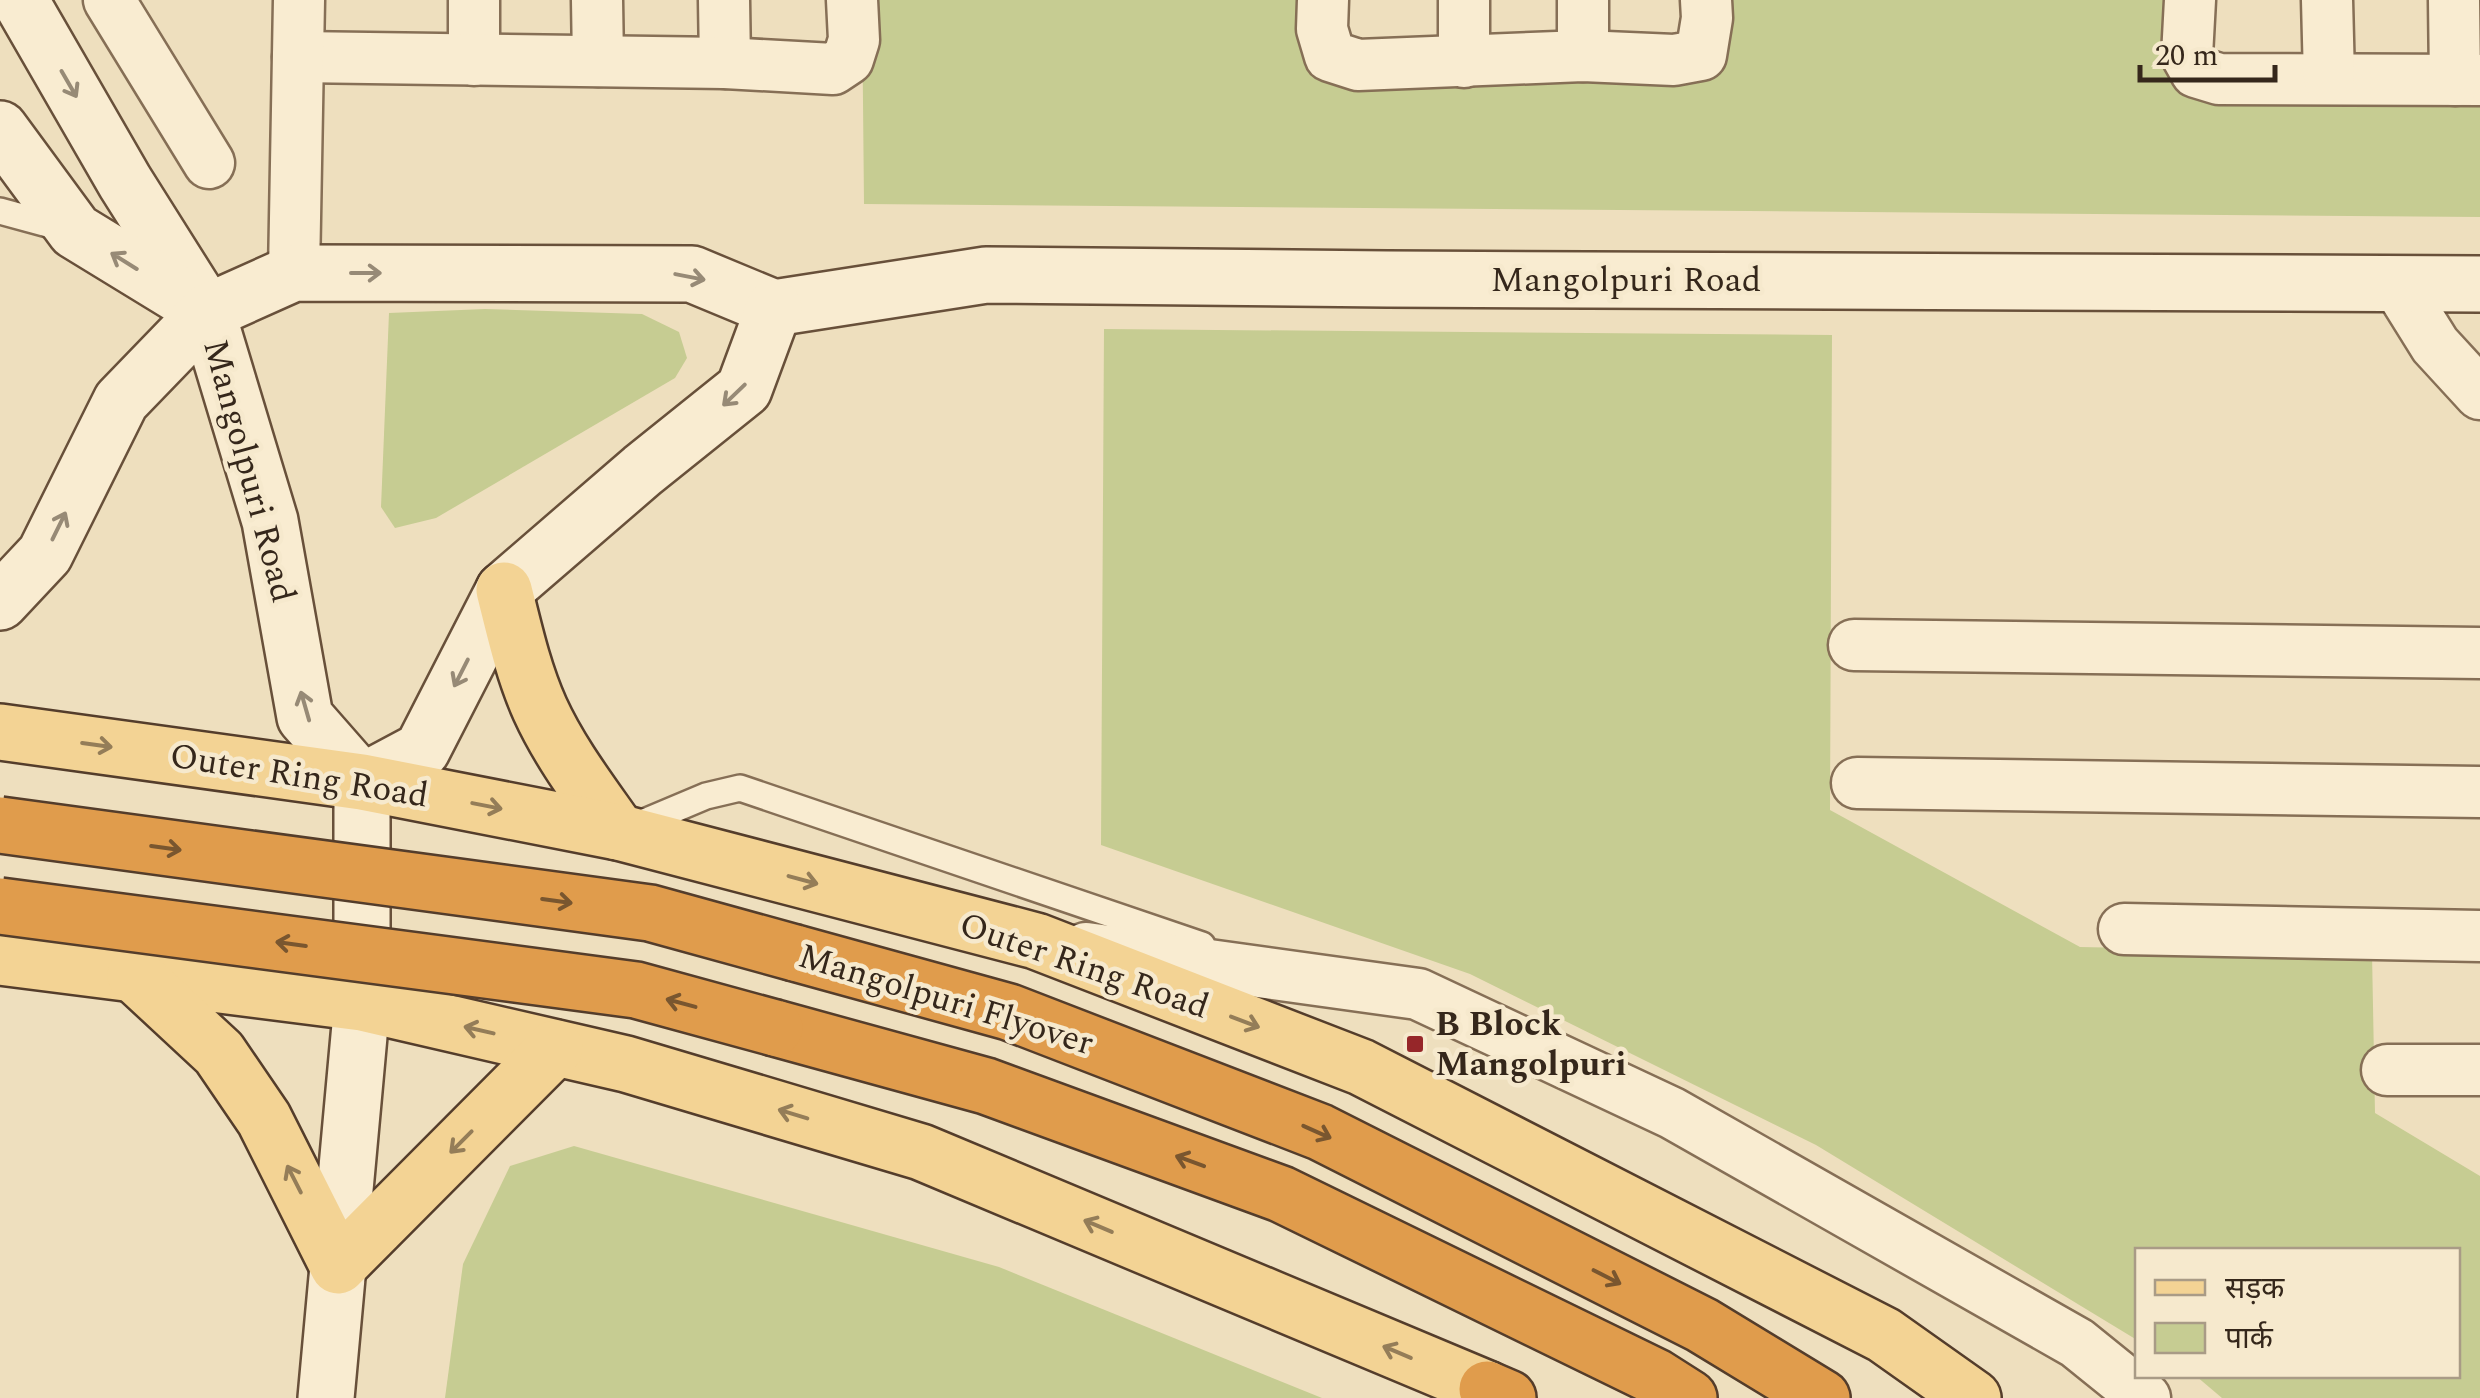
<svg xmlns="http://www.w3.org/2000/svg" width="2480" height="1398" font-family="Spectral,'Noto Sans Devanagari',serif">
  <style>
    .green { fill: #c6cc92 }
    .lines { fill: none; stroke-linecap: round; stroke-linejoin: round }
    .lane-casing { stroke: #866f56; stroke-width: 30 }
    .street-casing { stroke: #866f56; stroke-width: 55 }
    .secondary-casing { stroke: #68503a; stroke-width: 60 }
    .primary-casing { stroke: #543d2b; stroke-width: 60 }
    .highway-casing { stroke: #543d2b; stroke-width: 60 }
    .lane { stroke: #f9ecd1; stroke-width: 25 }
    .street { stroke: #f9ecd1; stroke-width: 50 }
    .secondary { stroke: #f9ecd1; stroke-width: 55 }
    .primary { stroke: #f3d394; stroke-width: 55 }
    .highway { stroke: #e09c4c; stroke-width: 55 }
    .highway-bridge-casing { stroke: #543d2b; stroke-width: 60; stroke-linecap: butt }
    .highway-bridge { stroke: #e09c4c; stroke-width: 55 }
    .oneway { stroke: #978a76 }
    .oneway2 { stroke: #947d58 }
    .oneway3 { stroke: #79562f }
    .poi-dot { fill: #962629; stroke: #f6e9cd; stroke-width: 4 }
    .labels { text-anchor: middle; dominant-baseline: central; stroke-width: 9; stroke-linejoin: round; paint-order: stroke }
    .street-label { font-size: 35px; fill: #35271b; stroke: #f6e9cd }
    .poi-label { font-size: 35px; font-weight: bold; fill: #35271b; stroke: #f6e9cd; text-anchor: start }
  </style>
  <rect width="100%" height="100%" fill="#eedfbe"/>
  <g class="green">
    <path d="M 862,0 L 1312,0 L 1311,69 L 1718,68 L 1718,0 L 2181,0 L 2182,89 L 2480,92 L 2480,217 L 864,204 Z"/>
    <path d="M 485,309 L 642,314 L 679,332 L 687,358 L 675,378 L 436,518 L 395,528 L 381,507 L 389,313 Z"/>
    <path d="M 1104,329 L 1832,335 L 1830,810 L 2080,947 L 2372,953 L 2375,1113 L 2480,1176 L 2480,1398 L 2222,1398 L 2196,1376 L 2458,1376 L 2458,1250 L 2138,1250 L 2137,1340 L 1816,1145 L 1470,974 L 1101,845 Z"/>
    <path d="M 574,1146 L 999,1267 L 1322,1398 L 445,1398 L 463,1264 L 510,1166 Z"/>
  </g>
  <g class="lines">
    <defs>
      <g id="lane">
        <path d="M 0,211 L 66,229"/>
        <path d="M 630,828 L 706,796 L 740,788 L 1202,945"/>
      </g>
      <g id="street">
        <path d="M 109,0 L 209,163"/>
        <path d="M 474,0 L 474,60"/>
        <path d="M 597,0 L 598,61"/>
        <path d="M 724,0 L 725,63"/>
        <path d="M 1323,0 L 1322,29 L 1330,56 L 1358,65 L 1583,56 L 1674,60 L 1701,55 L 1707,18 L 1706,0"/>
        <path d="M 1464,0 L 1464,62"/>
        <path d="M 1583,0 L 1583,56"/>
        <path d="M 2190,0 L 2187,56 L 2196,72 L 2219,79 L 2480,80"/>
        <path d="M 2327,0 L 2329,78"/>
        <path d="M 2454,0 L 2455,80"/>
        <path d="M 298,57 L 725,63 L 833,69 L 848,59 L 854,40 L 852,0"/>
        <path d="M 294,273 L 299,0"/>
        <path d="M 2397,284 L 2435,345 L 2480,394"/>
        <path d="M 1854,645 L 2480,653"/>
        <path d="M 1857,783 L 2480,792"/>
        <path d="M 2124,929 L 2480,936"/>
        <path d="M 1086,948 L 1418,994 L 1672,1113 L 2077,1343 L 2145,1398"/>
        <path d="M 2387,1070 L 2480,1070"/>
      </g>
      <g id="secondary">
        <path d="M 20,0 L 125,182 L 207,312 L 270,521 L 305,717 L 362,782"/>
        <path d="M 0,129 L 75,231 L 196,305"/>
        <path d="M 0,602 L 45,554 L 121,401 L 207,312 L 294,273 L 692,274 L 774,308 L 986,275 L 1387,279 L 2480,284"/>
        <path d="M 362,782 L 422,750 L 504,590 L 643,470 L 744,389 L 774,308"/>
        <path d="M 326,1398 L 362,1003 L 362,782"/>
      </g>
      <g id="primary">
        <path d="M 504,590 C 514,630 523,671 540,709 C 560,753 590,792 618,832"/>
        <path d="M 0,732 L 362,782 L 618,832 L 1036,941 L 1361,1067 L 1884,1335 L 1973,1398"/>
        <path d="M 0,957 L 362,1003 L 626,1064 L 921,1152 L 1487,1389 L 1495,1398"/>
        <path d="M 135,975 L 219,1053 L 264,1119 L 338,1266 L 555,1048"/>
      </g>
      <g id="highway">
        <path d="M 795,953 L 1009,1012 L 1320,1132 L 1702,1325 L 1822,1398"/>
        <path d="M 775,1028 L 986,1086 L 1281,1194 L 1656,1377 L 1689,1398"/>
        <path d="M 1487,1389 L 1508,1398"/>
      </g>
    </defs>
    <use href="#lane" class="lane-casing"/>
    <use href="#street" class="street-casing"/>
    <use href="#secondary" class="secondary-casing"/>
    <use href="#primary" class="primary-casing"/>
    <use href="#highway" class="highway-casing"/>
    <use href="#lane" class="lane"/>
    <use href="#street" class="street"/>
    <use href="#secondary" class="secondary"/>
    <use href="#primary" class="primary"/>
    <use href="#highway" class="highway"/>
    <defs>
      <g id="highway-bridge">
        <path d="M 0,825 L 650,913 L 795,953"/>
        <path d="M 0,906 L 636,990 L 775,1028"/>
      </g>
    </defs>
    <use href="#highway-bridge" class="highway-bridge-casing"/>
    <use href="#highway-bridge" class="highway-bridge"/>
  </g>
  <defs><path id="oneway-shaft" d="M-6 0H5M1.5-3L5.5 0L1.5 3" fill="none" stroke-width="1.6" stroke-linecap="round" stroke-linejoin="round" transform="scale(2.5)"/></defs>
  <g class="oneway">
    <use href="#oneway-shaft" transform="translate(69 84) rotate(60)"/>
    <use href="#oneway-shaft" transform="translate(124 261) rotate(-148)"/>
    <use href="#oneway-shaft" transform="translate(366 273)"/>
    <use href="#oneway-shaft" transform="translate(690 277) rotate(11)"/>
    <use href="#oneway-shaft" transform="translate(734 395) rotate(136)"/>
    <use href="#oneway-shaft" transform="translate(59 526) rotate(-64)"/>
    <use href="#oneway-shaft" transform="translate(461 673) rotate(117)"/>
    <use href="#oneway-shaft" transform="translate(305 706) rotate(-106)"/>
  </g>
  <g class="oneway2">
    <use href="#oneway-shaft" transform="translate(97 745) rotate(8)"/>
    <use href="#oneway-shaft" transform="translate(487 806) rotate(11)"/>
    <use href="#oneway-shaft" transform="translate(803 880) rotate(15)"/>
    <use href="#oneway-shaft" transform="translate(1245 1022) rotate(21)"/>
    <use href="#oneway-shaft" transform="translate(479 1030) rotate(-167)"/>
    <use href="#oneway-shaft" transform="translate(793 1114) rotate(-163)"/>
    <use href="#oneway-shaft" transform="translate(461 1142) rotate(135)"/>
    <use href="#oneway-shaft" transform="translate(294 1179) rotate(-117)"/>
    <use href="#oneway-shaft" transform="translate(1098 1226) rotate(-157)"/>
    <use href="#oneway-shaft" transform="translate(1397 1352) rotate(-157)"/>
  </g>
  <g class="oneway3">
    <use href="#oneway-shaft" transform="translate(166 848) rotate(8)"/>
    <use href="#oneway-shaft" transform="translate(557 901) rotate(8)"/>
    <use href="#oneway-shaft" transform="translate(291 944) rotate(-172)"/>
    <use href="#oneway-shaft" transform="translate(681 1003) rotate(-165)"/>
    <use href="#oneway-shaft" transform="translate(1317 1132) rotate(24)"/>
    <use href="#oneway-shaft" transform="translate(1190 1161) rotate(-160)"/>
    <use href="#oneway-shaft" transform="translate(1607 1277) rotate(27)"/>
  </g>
  <rect class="poi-dot" x="1405" y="1034" width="20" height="20" rx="5"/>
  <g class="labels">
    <g class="street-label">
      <text x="1626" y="280">Mangolpuri Road</text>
      <text transform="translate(249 471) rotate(75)">Mangolpuri Road</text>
      <text transform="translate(299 776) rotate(9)">Outer Ring Road</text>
      <text transform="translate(1084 966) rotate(19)">Outer Ring Road</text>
      <text transform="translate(946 1000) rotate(17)">Mangolpuri Flyover</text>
    </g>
    <g class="poi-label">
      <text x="1435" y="1024">B Block<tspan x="1435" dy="40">Mangolpuri</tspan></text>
    </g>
  </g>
  <rect x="2135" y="1248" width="325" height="130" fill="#f6e9cd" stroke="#a99b86" stroke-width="2.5"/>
  <rect x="2155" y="1280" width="50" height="15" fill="#f3d394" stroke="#a99b86" stroke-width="2.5"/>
  <text x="2225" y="1298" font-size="30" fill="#35271b">सड़क</text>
  <rect x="2155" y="1323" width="50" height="30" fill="#c6cc92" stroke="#a99b86" stroke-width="2.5"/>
  <text x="2225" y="1348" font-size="30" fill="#35271b">पार्क</text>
  <path d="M2140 65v15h135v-15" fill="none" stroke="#35271b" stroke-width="5"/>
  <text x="2155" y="65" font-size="30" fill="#35271b" stroke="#f6e9cd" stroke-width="8" paint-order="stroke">20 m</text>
</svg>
